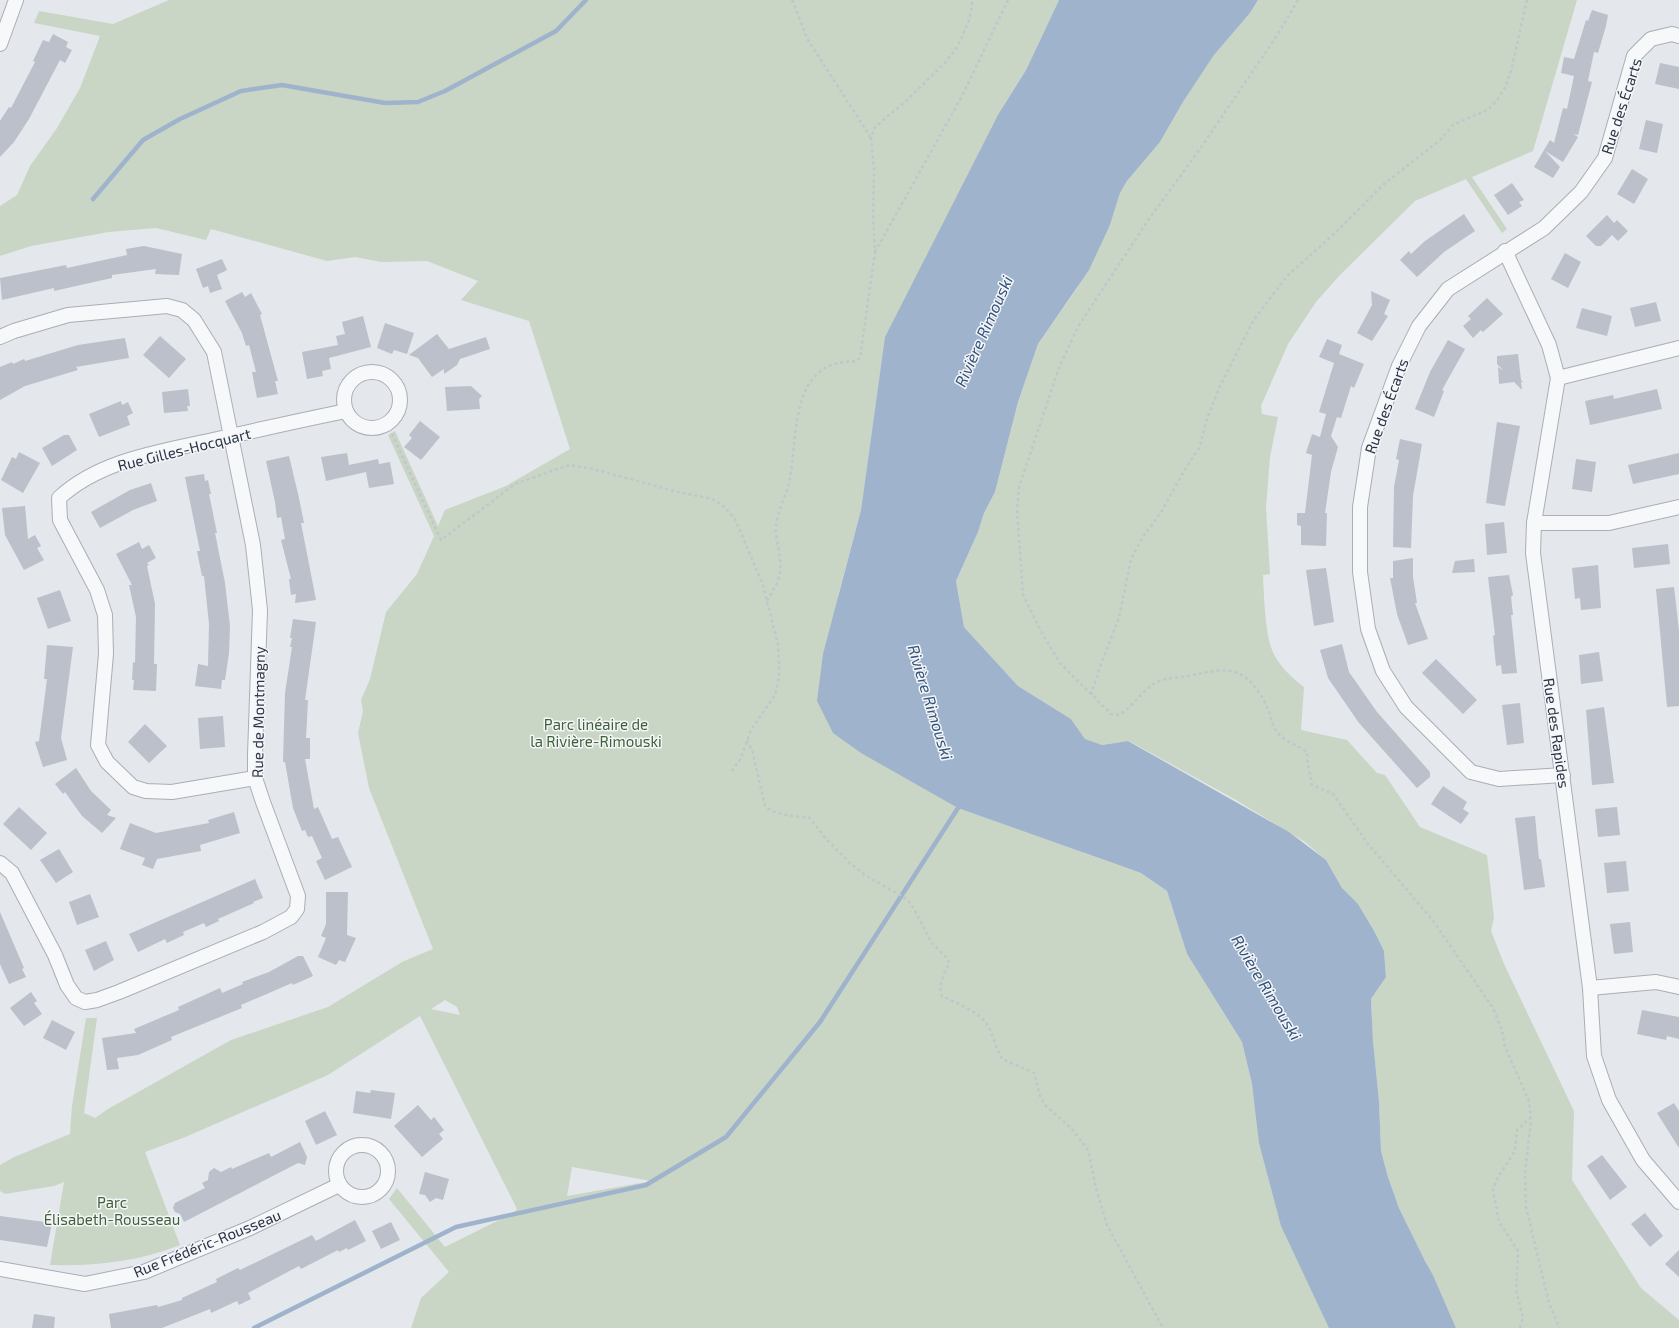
<svg xmlns="http://www.w3.org/2000/svg" width="1679" height="1328" font-family="'Exo 2',sans-serif">
  <style>
    .green { fill: #c9d6c5; fill-rule: evenodd }
    .water { fill: #9fb4cc }
    .lines { fill: none; stroke-linecap: round; stroke-linejoin: round }
    .stream { stroke: #9fb4cc; stroke-width: 4.5 }
    .building { fill: #bbc0ca }
    .street-casing { stroke: #a9aeb7; stroke-width: 16 }
    .path { stroke: #c2c5cb; stroke-width: 2.5; stroke-dasharray: 3 3; stroke-linecap: butt }
    .street { stroke: #f7f8fa; stroke-width: 14 }
    .labels { text-anchor: middle; dominant-baseline: central; stroke-width: 3; stroke-linejoin: round; paint-order: stroke }
    .street-label { font-size: 15px; fill: #2b3445; stroke: #f4f6f9 }
    .park-label { font-size: 15px; fill: #3f6138; stroke: #f4f6f9 }
    .water-label { font-size: 16px; font-style: italic; fill: #34527a; stroke: #f4f6f9 }
  </style>
  <rect width="100%" height="100%" fill="#e4e7ec"/>
  <g class="green">
    <path d="M 169,0 L 1059,0 L 1026,70 L 1008,99 L 885,350 L 880,374 L 861,510 L 838,596 L 1084,853 L 1141,873 L 1167,891 L 1187,954 L 1242,1042 L 1252,1084 L 1257,1120 L 1337,1328 L 411,1328 L 421,1298 L 449,1272 L 389,1199 L 397,1188 L 445,1247 L 513,1213 L 517,1209 L 420,1016 L 328,1075 L 183,1138 L 145,1152 L 180,1245 C 137,1262 96,1266 50,1265 L 64,1182 L 54,1186 L 5,1194 L 0,1191 L 0,1165 L 14,1157 L 70,1134 L 72,1106 L 86,1018 L 97,1018 L 84,1113 L 95,1118 L 108,1109 L 231,1040 L 328,1007 L 402,962 L 433,949 L 369,788 L 358,733 L 363,711 L 361,700 L 370,679 L 386,612 L 417,574 L 434,536 L 388,435 L 395,431 L 438,526 L 445,510 L 506,486 L 570,449 L 529,321 L 461,300 L 478,281 L 427,261 L 381,262 L 355,257 L 327,261 L 211,229 L 206,240 L 156,228 L 109,232 L 31,246 L 0,256 L 0,206 L 17,195 L 30,166 L 57,128 L 80,88 L 100,36 L 34,23 L 39,11 L 113,24 ZM 445,1000 L 457,1007 L 460,1015 L 431,1009 ZM 572,1167 L 651,1181 L 652,1181 L 567,1196 Z"/>
    <path d="M 1258,0 L 1577,0 L 1533,151 L 1472,177 L 1507,229 L 1502,233 L 1466,179 L 1415,201 L 1339,276 L 1316,302 L 1288,344 L 1261,406 L 1262,414 L 1278,417 L 1270,457 L 1266,508 L 1270,574 L 1263,575 C 1264,596 1265,631 1272,650 C 1278,665 1292,678 1304,687 L 1301,730 L 1347,740 L 1377,773 L 1385,775 L 1420,827 L 1487,855 L 1494,918 L 1491,931 L 1504,964 L 1574,1111 L 1572,1180 L 1641,1288 L 1679,1320 L 1679,1328 L 1456,1328 L 1433,1275 L 1425,1261 L 1399,1208 L 1388,1177 L 1381,1151 L 1379,1101 L 1373,1041 L 1371,999 L 1386,977 L 1384,951 L 1342,888 L 1326,860 L 1305,842 L 1236,800 L 1129,741 L 1101,745 L 1085,739 L 1071,719 L 1018,686 L 964,627 L 956,581 L 978,532 L 984,513 L 995,492 L 1018,402 L 1038,344 L 1077,288 L 1110,225 L 1120,193 L 1127,181 L 1160,142 L 1183,102 L 1214,55 L 1250,13 Z"/>
  </g>
  <path class="water" d="M 1059,0 L 1258,0 L 1250,13 L 1214,55 L 1183,102 L 1160,142 L 1127,181 L 1120,193 L 1110,225 L 1089,270 L 1038,344 L 1018,402 L 995,492 L 984,513 L 978,532 L 956,581 L 964,627 L 1018,686 L 1071,719 L 1085,739 L 1102,745 L 1128,741 L 1289,832 L 1326,860 L 1342,888 L 1358,904 L 1374,931 L 1384,951 L 1386,977 L 1371,999 L 1373,1041 L 1379,1101 L 1381,1151 L 1388,1177 L 1399,1208 L 1425,1261 L 1433,1275 L 1456,1328 L 1329,1328 L 1281,1226 L 1259,1143 L 1252,1084 L 1242,1042 L 1187,954 L 1167,891 L 1141,873 L 958,808 L 861,753 L 833,733 L 817,701 L 823,654 L 861,510 L 885,337 L 998,115 L 1026,70 Z"/>
  <g class="lines">
    <g class="stream">
      <path d="M 93,199 L 143,140 L 180,119 L 241,91 L 282,85 L 385,103 L 418,102 L 445,91 L 556,31 L 586,0"/>
      <path d="M 254,1328 L 456,1227 L 646,1185 L 726,1137 L 820,1022 L 958,808"/>
    </g>
  </g>
  <g class="building">
    <path d="M 1592,10 L 1608,15 L 1606,26 L 1598,53 L 1594,52 L 1588,81 L 1592,82 L 1578,135 L 1573,134 L 1578,137 L 1563,162 L 1545,151 L 1560,167 L 1553,178 L 1534,167 L 1550,140 L 1554,143 L 1563,108 L 1567,109 L 1574,76 L 1561,73 L 1564,57 L 1574,59 L 1586,20 L 1588,21 Z"/>
    <path d="M 53,34 L 68,42 L 66,47 L 72,50 L 65,63 L 60,60 L 29,119 L 14,142 L 0,157 L 0,121 L 9,107 L 11,108 L 35,62 L 33,61 L 43,40 L 49,42 Z"/>
    <path d="M 1660,63 L 1679,67 L 1679,89 L 1655,84 Z"/>
    <path d="M 1646,120 L 1663,124 L 1657,153 L 1639,149 Z"/>
    <path d="M 1632,169 L 1648,179 L 1634,204 L 1617,194 Z"/>
    <path d="M 1512,183 L 1524,200 L 1519,202 L 1522,206 L 1508,215 L 1494,195 Z"/>
    <path d="M 1464,214 L 1475,231 L 1444,252 L 1417,277 L 1400,260 L 1409,251 L 1411,254 L 1425,241 Z"/>
    <path d="M 1607,215 L 1614,223 L 1617,220 L 1628,231 L 1618,241 L 1612,235 L 1601,246 L 1596,246 L 1586,236 Z"/>
    <path d="M 144,246 L 182,254 L 179,275 L 155,274 L 156,269 L 112,275 L 112,278 L 54,291 L 54,288 L 2,300 L 0,278 L 66,265 L 67,268 L 127,255 L 126,249 Z"/>
    <path d="M 1565,253 L 1581,262 L 1568,288 L 1551,279 Z"/>
    <path d="M 222,259 L 227,270 L 217,275 L 222,289 L 210,293 L 208,286 L 203,288 L 196,269 Z"/>
    <path d="M 1371,291 L 1390,300 L 1384,314 L 1388,316 L 1372,341 L 1357,333 L 1372,305 Z"/>
    <path d="M 242,292 L 245,297 L 251,293 L 262,314 L 260,315 L 278,381 L 275,381 L 278,394 L 257,398 L 252,372 L 256,372 L 249,345 L 246,346 L 242,333 L 225,301 Z"/>
    <path d="M 1487,298 L 1503,314 L 1483,332 L 1481,330 L 1473,338 L 1463,326 L 1471,319 L 1468,316 Z"/>
    <path d="M 1656,302 L 1661,321 L 1635,327 L 1630,308 Z"/>
    <path d="M 1582,308 L 1612,316 L 1607,336 L 1576,328 Z"/>
    <path d="M 363,316 L 371,347 L 329,358 L 331,369 L 322,371 L 323,376 L 307,379 L 302,352 L 338,345 L 336,336 L 345,334 L 342,322 Z"/>
    <path d="M 385,323 L 414,333 L 407,354 L 394,350 L 392,354 L 377,348 Z"/>
    <path d="M 437,334 L 449,349 L 486,337 L 490,349 L 460,359 L 457,365 L 444,374 L 444,369 L 432,377 L 418,358 L 409,355 Z"/>
    <path d="M 160,336 L 186,359 L 169,378 L 143,355 Z"/>
    <path d="M 125,338 L 129,358 L 76,367 L 78,370 L 25,386 L 0,400 L 0,367 L 12,362 L 13,364 L 24,359 L 25,361 L 78,345 Z"/>
    <path d="M 1327,339 L 1342,345 L 1339,354 L 1364,364 L 1354,388 L 1351,386 L 1341,418 L 1337,417 L 1331,436 L 1338,447 L 1331,472 L 1325,513 L 1327,513 L 1326,546 L 1301,545 L 1301,526 L 1297,525 L 1297,513 L 1305,513 L 1312,455 L 1306,453 L 1312,434 L 1320,437 L 1326,414 L 1319,412 L 1334,363 L 1319,357 Z"/>
    <path d="M 1448,340 L 1465,349 L 1442,390 L 1444,391 L 1434,417 L 1415,409 L 1430,372 Z"/>
    <path d="M 1518,354 L 1521,380 L 1523,382 L 1521,382 L 1522,390 L 1514,382 L 1499,384 L 1498,367 L 1503,370 L 1497,364 L 1497,356 Z"/>
    <path d="M 471,386 L 482,396 L 479,399 L 480,409 L 447,411 L 445,387 Z"/>
    <path d="M 188,389 L 190,406 L 187,406 L 188,411 L 164,413 L 162,392 Z"/>
    <path d="M 1657,389 L 1662,409 L 1590,425 L 1585,401 L 1613,395 L 1614,399 Z"/>
    <path d="M 121,401 L 122,405 L 128,402 L 133,413 L 127,416 L 130,425 L 99,437 L 89,414 Z"/>
    <path d="M 420,421 L 440,437 L 421,460 L 404,447 L 412,438 L 409,435 Z"/>
    <path d="M 1497,422 L 1520,426 L 1505,506 L 1486,503 Z"/>
    <path d="M 64,435 L 69,435 L 77,450 L 52,466 L 42,448 Z"/>
    <path d="M 1400,439 L 1422,444 L 1413,496 L 1411,548 L 1393,547 L 1394,487 L 1399,460 L 1396,459 Z"/>
    <path d="M 19,452 L 40,463 L 23,493 L 1,480 L 12,457 L 16,459 Z"/>
    <path d="M 347,453 L 349,465 L 378,459 L 379,464 L 390,462 L 394,484 L 369,488 L 366,472 L 326,481 L 321,457 Z"/>
    <path d="M 1679,453 L 1679,474 L 1633,484 L 1628,465 Z"/>
    <path d="M 289,456 L 299,498 L 304,523 L 301,523 L 316,600 L 295,603 L 296,594 L 291,595 L 289,579 L 291,579 L 281,540 L 285,539 L 281,517 L 277,518 L 275,502 L 266,461 Z"/>
    <path d="M 1576,459 L 1596,462 L 1592,492 L 1572,489 Z"/>
    <path d="M 204,474 L 205,481 L 208,480 L 211,494 L 209,494 L 217,533 L 215,533 L 225,583 L 230,626 L 229,653 L 225,680 L 222,680 L 221,689 L 195,686 L 198,664 L 208,666 L 209,624 L 204,576 L 202,576 L 197,551 L 200,551 L 185,477 Z"/>
    <path d="M 151,483 L 157,501 L 133,510 L 100,528 L 91,512 L 130,490 Z"/>
    <path d="M 25,506 L 28,539 L 35,535 L 41,546 L 37,548 L 44,560 L 24,570 L 5,535 L 2,508 Z"/>
    <path d="M 1504,522 L 1507,553 L 1487,555 L 1485,524 Z"/>
    <path d="M 139,542 L 142,549 L 149,545 L 156,558 L 147,563 L 149,565 L 147,566 L 155,604 L 154,664 L 157,664 L 156,691 L 133,690 L 134,680 L 132,680 L 133,662 L 135,663 L 136,617 L 129,585 L 132,585 L 116,554 Z"/>
    <path d="M 1668,544 L 1670,564 L 1634,568 L 1632,548 Z"/>
    <path d="M 1413,558 L 1413,577 L 1417,603 L 1415,603 L 1428,639 L 1408,645 L 1397,614 L 1390,578 L 1393,578 L 1393,561 Z"/>
    <path d="M 1474,559 L 1475,572 L 1452,573 L 1455,561 Z"/>
    <path d="M 1598,565 L 1601,608 L 1581,610 L 1580,598 L 1575,599 L 1572,568 Z"/>
    <path d="M 1326,568 L 1334,622 L 1314,626 L 1306,570 Z"/>
    <path d="M 1509,575 L 1513,595 L 1511,597 L 1513,615 L 1511,615 L 1517,673 L 1502,674 L 1501,665 L 1496,666 L 1493,636 L 1495,635 L 1488,577 Z"/>
    <path d="M 1674,587 L 1679,631 L 1679,706 L 1667,707 L 1656,589 Z"/>
    <path d="M 60,590 L 71,621 L 48,629 L 37,598 Z"/>
    <path d="M 293,619 L 316,622 L 305,700 L 308,700 L 306,738 L 310,738 L 310,759 L 305,759 L 314,809 L 318,807 L 332,839 L 338,837 L 352,867 L 325,880 L 316,861 L 322,858 L 312,836 L 308,837 L 305,830 L 302,831 L 293,808 L 285,762 L 283,762 L 285,693 L 292,647 L 290,647 L 292,638 L 290,638 Z"/>
    <path d="M 1342,644 L 1349,672 L 1377,712 L 1430,772 L 1430,777 L 1417,788 L 1359,723 L 1328,678 L 1320,650 Z"/>
    <path d="M 47,645 L 73,647 L 61,738 L 67,760 L 43,767 L 35,742 L 39,741 L 47,679 L 44,679 Z"/>
    <path d="M 1599,652 L 1603,681 L 1581,684 L 1579,655 Z"/>
    <path d="M 1436,659 L 1477,700 L 1463,714 L 1422,673 Z"/>
    <path d="M 1520,703 L 1524,743 L 1507,745 L 1502,705 Z"/>
    <path d="M 1604,707 L 1614,783 L 1592,785 L 1586,710 Z"/>
    <path d="M 223,716 L 225,747 L 200,749 L 198,718 Z"/>
    <path d="M 145,724 L 167,746 L 149,763 L 128,742 Z"/>
    <path d="M 76,768 L 91,791 L 111,810 L 107,815 L 116,818 L 102,833 L 82,816 L 65,792 L 63,794 L 55,784 Z"/>
    <path d="M 1443,786 L 1467,802 L 1463,809 L 1469,813 L 1461,824 L 1431,804 Z"/>
    <path d="M 19,807 L 47,833 L 31,850 L 3,824 Z"/>
    <path d="M 1617,807 L 1620,835 L 1598,837 L 1595,809 Z"/>
    <path d="M 234,812 L 240,833 L 200,845 L 201,851 L 157,859 L 153,869 L 142,865 L 145,858 L 120,849 L 130,823 L 156,833 L 209,823 L 208,820 Z"/>
    <path d="M 1535,816 L 1539,859 L 1541,859 L 1545,887 L 1524,890 L 1515,818 Z"/>
    <path d="M 59,849 L 73,872 L 56,883 L 40,860 Z"/>
    <path d="M 1626,861 L 1629,891 L 1607,893 L 1604,863 Z"/>
    <path d="M 255,879 L 263,898 L 253,902 L 254,903 L 218,919 L 219,921 L 206,927 L 204,923 L 183,932 L 184,935 L 167,943 L 165,939 L 138,952 L 129,934 Z"/>
    <path d="M 326,892 L 348,892 L 347,935 L 356,938 L 345,962 L 339,960 L 336,965 L 318,957 L 326,938 L 321,936 L 326,924 Z"/>
    <path d="M 90,894 L 99,917 L 77,925 L 69,902 Z"/>
    <path d="M 0,912 L 24,968 L 22,969 L 26,977 L 9,984 L 0,964 Z"/>
    <path d="M 1630,922 L 1633,952 L 1614,954 L 1610,924 Z"/>
    <path d="M 106,941 L 114,960 L 94,971 L 85,950 Z"/>
    <path d="M 298,956 L 303,956 L 313,976 L 293,985 L 292,983 L 241,1005 L 242,1008 L 171,1037 L 172,1040 L 138,1055 L 117,1058 L 119,1069 L 107,1070 L 102,1038 L 136,1033 L 134,1029 L 179,1010 L 178,1007 L 220,988 L 222,993 L 243,984 L 242,982 L 269,972 Z"/>
    <path d="M 31,992 L 37,1001 L 34,1003 L 42,1014 L 24,1026 L 10,1008 Z"/>
    <path d="M 1642,1010 L 1679,1017 L 1679,1039 L 1667,1036 L 1666,1040 L 1637,1034 Z"/>
    <path d="M 52,1020 L 75,1032 L 66,1050 L 43,1038 Z"/>
    <path d="M 371,1090 L 395,1093 L 391,1119 L 353,1113 L 356,1091 L 370,1093 Z"/>
    <path d="M 1674,1103 L 1679,1111 L 1679,1148 L 1657,1113 Z"/>
    <path d="M 418,1105 L 431,1120 L 434,1117 L 444,1130 L 439,1134 L 443,1139 L 422,1157 L 394,1126 Z"/>
    <path d="M 325,1111 L 337,1135 L 316,1145 L 305,1121 Z"/>
    <path d="M 300,1142 L 307,1157 L 305,1165 L 298,1163 L 184,1222 L 180,1214 L 175,1212 L 173,1208 L 175,1203 L 205,1188 L 202,1183 L 208,1180 L 209,1172 L 214,1168 L 221,1172 L 231,1167 L 232,1169 L 269,1153 L 271,1157 Z"/>
    <path d="M 1602,1155 L 1627,1187 L 1610,1200 L 1587,1166 Z"/>
    <path d="M 425,1172 L 449,1179 L 443,1200 L 436,1198 L 430,1202 L 425,1195 L 419,1194 Z"/>
    <path d="M 1645,1213 L 1663,1236 L 1650,1247 L 1631,1224 Z"/>
    <path d="M 0,1216 L 52,1223 L 47,1247 L 0,1240 Z"/>
    <path d="M 355,1220 L 366,1241 L 348,1250 L 347,1248 L 339,1252 L 338,1250 L 301,1269 L 299,1266 L 248,1293 L 251,1299 L 239,1305 L 237,1301 L 211,1313 L 210,1309 L 162,1328 L 111,1328 L 109,1314 L 157,1305 L 158,1307 L 182,1300 L 182,1298 L 217,1282 L 216,1279 L 238,1268 L 240,1270 L 312,1235 L 316,1241 Z"/>
    <path d="M 391,1222 L 400,1240 L 381,1249 L 372,1231 Z"/>
    <path d="M 1679,1250 L 1679,1277 L 1665,1264 Z"/>
    <path d="M 34,1314 L 55,1317 L 54,1328 L 32,1328 Z"/>
  </g>
  <g class="lines">
    <defs>
      <g id="street">
        <path d="M 0,44 L 16,0"/>
        <path d="M 1505,251 L 1549,345 L 1558,378 L 1534,523 L 1533,553 L 1590,988 L 1594,1056 L 1609,1100 L 1643,1160 L 1679,1202"/>
        <path d="M 0,337 L 14,331 L 68,315 L 167,306 L 182,310 L 194,320 L 214,352 L 253,545 L 260,610 L 255,755 L 255,778 L 263,802 L 298,896 L 297,909 L 291,917 L 263,932 L 119,992 L 97,1000 L 85,1002 L 76,998 L 67,985 L 55,955 L 12,873 L 0,863"/>
        <circle cx="372" cy="400" r="28"/>
        <path d="M 1558,378 L 1679,348"/>
        <path d="M 1534,523 L 1609,523 L 1679,507"/>
        <path d="M 1563,775 L 1499,779 L 1471,772 L 1406,707 L 1383,671 L 1368,629 L 1360,572 L 1360,507 L 1369,448 L 1399,366 L 1419,326 L 1448,289 L 1544,228 L 1581,192 L 1605,158 L 1634,56 L 1651,39 L 1672,34 L 1679,36"/>
        <path d="M 255,778 L 172,792 L 146,791 L 133,787 L 107,762 L 98,745 L 106,654 L 105,615 L 97,590 L 60,520 L 59,498 C 100,460 160,452 213,440 C 257,430 302,420 346,411"/>
        <path d="M 1590,988 L 1656,982 L 1679,987"/>
        <circle cx="362" cy="1171" r="26"/>
        <path d="M 0,1269 L 85,1284 L 144,1272 L 250,1228 L 339,1185"/>
      </g>
    </defs>
    <use href="#street" class="street-casing"/>
    <g class="path">
      <path d="M 792,0 L 808,40 L 871,138"/>
      <path d="M 1298,0 L 1278,34 L 1202,146 L 1149,219 L 1079,325 L 1060,365 L 1019,487 L 1017,510 L 1023,595 L 1042,633 L 1060,663 L 1111,714 L 1118,715 C 1133,708 1141,690 1157,682 C 1165,678 1177,678 1187,676 C 1212,672 1235,662 1254,686 C 1259,692 1264,700 1267,707 C 1271,715 1271,724 1277,732 C 1285,742 1298,745 1307,752 L 1307,760 L 1312,785 L 1333,794 L 1368,844 L 1434,922 L 1493,1008 L 1502,1030 L 1505,1047 L 1529,1101 L 1531,1120 L 1525,1174 L 1526,1207 L 1549,1303 L 1559,1328"/>
      <path d="M 875,252 L 962,96 L 1008,0"/>
      <path d="M 387,423 L 441,540 L 515,484 L 569,465 L 593,469 L 678,492 L 712,499 L 722,505 L 735,519 L 763,585 L 778,645 L 779,662 L 779,677 L 775,695 L 751,730 L 740,760 L 730,773"/>
      <path d="M 767,601 C 781,577 783,574 778,546 C 777,540 775,531 776,525 C 778,509 787,494 790,479 C 796,447 792,391 822,370 C 833,362 845,362 857,361 L 860,358 L 875,252 L 873,215 L 874,169 L 871,138 L 875,127 L 906,101 L 943,65 L 958,46 L 969,20 L 973,0"/>
      <path d="M 1091,695 L 1101,664 L 1119,618 L 1131,559 L 1143,537 L 1162,511 L 1184,471 L 1200,446 L 1206,421 L 1220,386 L 1253,321 L 1287,276 L 1333,235 L 1384,184 L 1440,140 L 1453,125 L 1489,109 L 1497,100 L 1505,88 L 1511,71 L 1527,0"/>
      <path d="M 747,740 L 752,750 L 765,806 C 775,816 797,816 810,818 L 826,839 L 850,863 L 865,875 L 907,899 L 914,909 L 931,942 L 947,958 L 949,963 C 945,972 937,986 942,996 C 958,1004 981,1012 989,1028 C 994,1037 996,1049 1001,1057 C 1005,1062 1027,1069 1034,1073 L 1040,1096 L 1046,1106 L 1071,1128 L 1088,1150 L 1096,1188 L 1107,1225 L 1163,1328"/>
      <path d="M 1520,1328 L 1523,1317 L 1516,1290 L 1518,1251 L 1499,1222 L 1493,1190 L 1498,1177 L 1515,1151 L 1517,1130 L 1531,1117"/>
    </g>
    <use href="#street" class="street"/>
  </g>
  <g class="labels">
    <g class="street-label">
      <text transform="translate(1621 106) rotate(-72)">Rue des Écarts</text>
      <text transform="translate(1386 406) rotate(-70)">Rue des Écarts</text>
      <text transform="translate(184 449) rotate(-14)">Rue Gilles-Hocquart</text>
      <text transform="translate(258 712) rotate(-89)">Rue de Montmagny</text>
      <text transform="translate(1557 733) rotate(82)">Rue des Rapides</text>
      <text transform="translate(207 1243) rotate(-22)">Rue Frédéric-Rousseau</text>
    </g>
    <g class="park-label">
      <text x="596" y="724">Parc linéaire de<tspan x="596" dy="17">la Rivière-Rimouski</tspan></text>
      <text x="112" y="1202">Parc<tspan x="112" dy="17">Élisabeth-Rousseau</tspan></text>
    </g>
    <g class="water-label">
      <text transform="translate(983 331) rotate(-66)">Rivière Rimouski</text>
      <text transform="translate(931 702) rotate(73)">Rivière Rimouski</text>
      <text transform="translate(1267 987) rotate(59)">Rivière Rimouski</text>
    </g>
  </g>
</svg>
